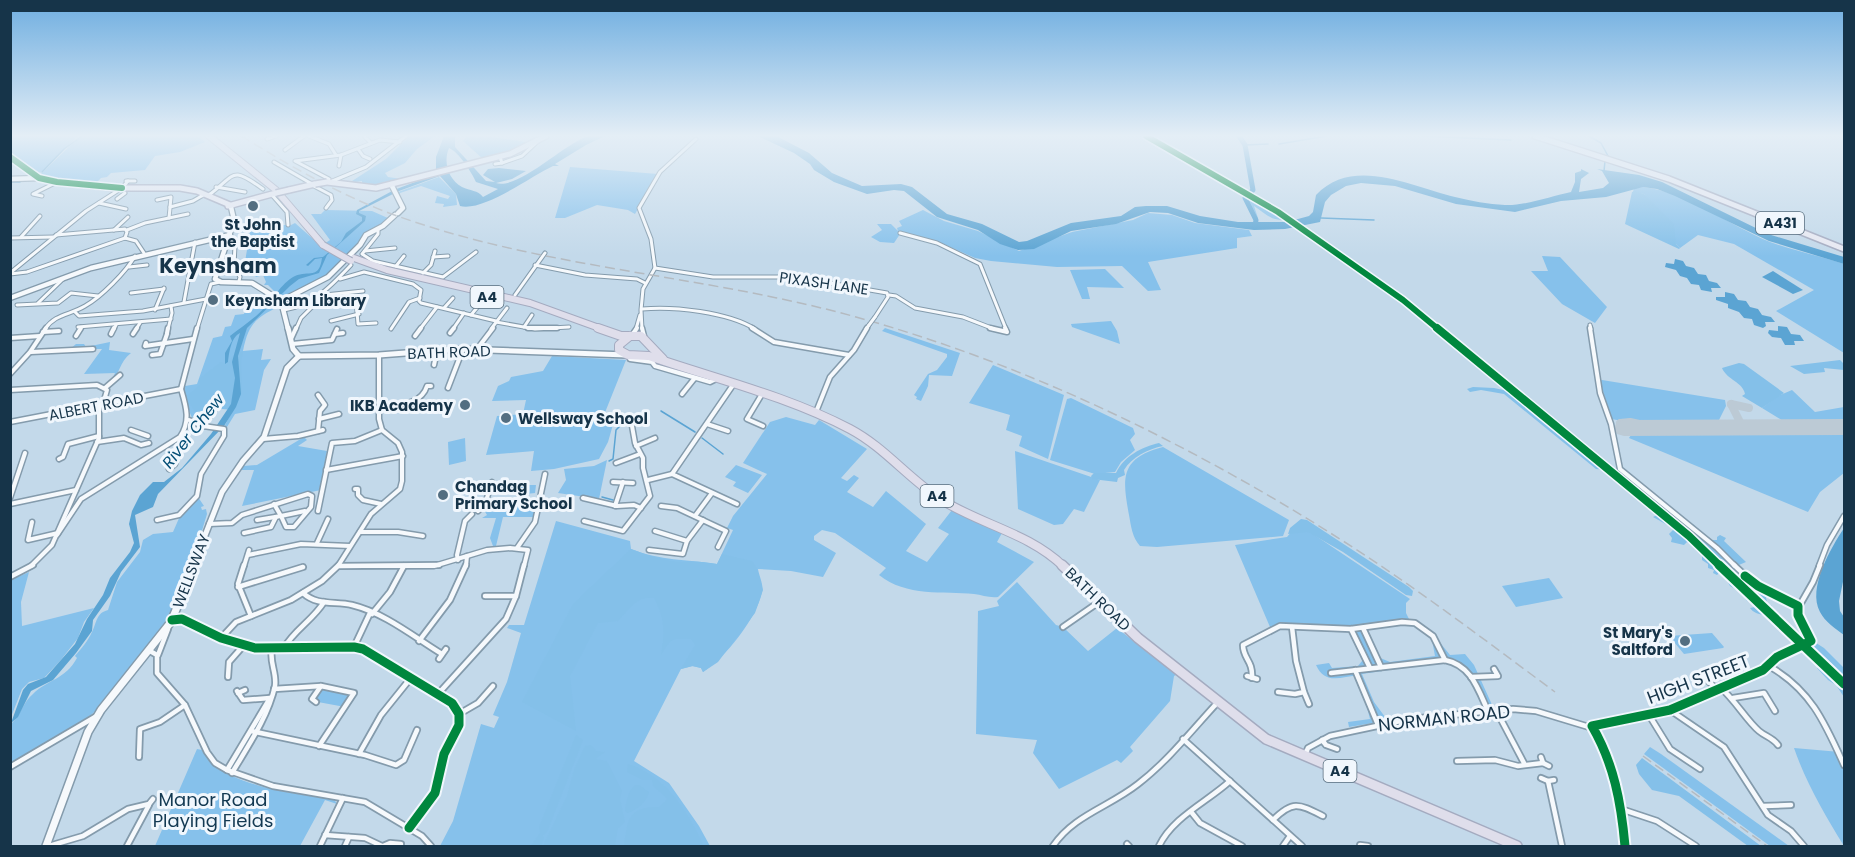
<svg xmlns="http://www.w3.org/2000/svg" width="1855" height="857" font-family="Poppins,sans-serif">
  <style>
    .green { fill: #86c1eb }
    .forest { fill: #84c0e9 }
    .water { fill: #5ba4d3; fill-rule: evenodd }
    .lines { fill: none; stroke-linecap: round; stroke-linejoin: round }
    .stream { stroke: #5ba4d3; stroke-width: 1.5 }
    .river { stroke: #5ba4d3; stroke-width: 5 }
    .taxiway { stroke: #bccad5; stroke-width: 8 }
    .runway { fill: #bccad5; fill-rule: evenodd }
    .street-far2-casing { stroke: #849bac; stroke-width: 5 }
    .street-far1-casing { stroke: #849bac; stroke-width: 7 }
    .street-casing { stroke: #849bac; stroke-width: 8 }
    .secondary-far2-casing { stroke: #849bac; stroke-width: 7 }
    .secondary-far1-casing { stroke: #849bac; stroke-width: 8 }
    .secondary-casing { stroke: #849bac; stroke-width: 10 }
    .primary-casing { stroke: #a4abc0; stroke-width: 8 }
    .highway-far2-casing { stroke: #a4abc0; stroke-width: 8 }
    .highway-far1-casing { stroke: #a4abc0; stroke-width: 10 }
    .highway-casing { stroke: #a4abc0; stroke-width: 12 }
    .street-far2 { stroke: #f6f9fc; stroke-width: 3 }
    .street-far1 { stroke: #f6f9fc; stroke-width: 4 }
    .street { stroke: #f6f9fc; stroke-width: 4.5 }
    .secondary-far2 { stroke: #f6f9fc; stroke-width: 4.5 }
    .secondary-far1 { stroke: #f6f9fc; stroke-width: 5 }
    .secondary { stroke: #f6f9fc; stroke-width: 7 }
    .primary { stroke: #e8e9f2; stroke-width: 5 }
    .highway-far2 { stroke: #dfdeeb; stroke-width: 6 }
    .highway-far1 { stroke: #dfdeeb; stroke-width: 8 }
    .highway { stroke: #dfdeeb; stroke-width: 9 }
    .rail { stroke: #b4bac0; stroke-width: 1.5; stroke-dasharray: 10 5; stroke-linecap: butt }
    .street-bridge-casing { stroke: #849bac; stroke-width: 5; stroke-linecap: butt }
    .primary-bridge-casing { stroke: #a4abc0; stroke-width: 8; stroke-linecap: butt }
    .highway-bridge-casing { stroke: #a4abc0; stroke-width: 8; stroke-linecap: butt }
    .street-bridge { stroke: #f6f9fc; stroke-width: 3 }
    .primary-bridge { stroke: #e8e9f2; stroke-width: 5 }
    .highway-bridge { stroke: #dfdeeb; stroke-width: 6 }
    .cycleway-far2-casing { stroke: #f1f7fd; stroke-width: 9 }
    .cycleway-far1-casing { stroke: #f1f7fd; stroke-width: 11 }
    .cycleway-casing { stroke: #f1f7fd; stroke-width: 13 }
    .cycleway-far2 { stroke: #00873e; stroke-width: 6 }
    .cycleway-far1 { stroke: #00873e; stroke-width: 8 }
    .cycleway { stroke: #00873e; stroke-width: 9 }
    .poi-dot { fill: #536e81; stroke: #f1f7fd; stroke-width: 2 }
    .labels { text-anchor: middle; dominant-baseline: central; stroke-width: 6; stroke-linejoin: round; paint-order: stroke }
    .shield { fill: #f1f7fd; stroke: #586e7f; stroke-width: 1.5 }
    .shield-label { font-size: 14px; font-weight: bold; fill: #163449 }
    .poi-label { font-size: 15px; font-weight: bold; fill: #163449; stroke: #f1f7fd; text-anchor: start }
    .street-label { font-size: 15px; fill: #163449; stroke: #f1f7fd }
    .water-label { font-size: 16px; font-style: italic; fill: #034d75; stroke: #f1f7fd }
    .near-street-label { font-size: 18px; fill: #163449; stroke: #f1f7fd }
    .near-park-label { font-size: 18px; fill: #133952; stroke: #f1f7fd }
    .district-label { font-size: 21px; font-weight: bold; fill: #163449; stroke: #f1f7fd }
  </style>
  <rect width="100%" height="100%" fill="#c3d9ea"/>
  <g class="green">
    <path d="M 10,136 L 78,136 L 40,173 L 18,160 L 11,152 Z"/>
    <path d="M 80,136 L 198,136 L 205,142 L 180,152 L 155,156 L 145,170 L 111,173 L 107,177 L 101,178 L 95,184 L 53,180 L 41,174 Z"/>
    <path d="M 570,167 L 658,174 L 635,214 L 628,210 L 597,205 L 565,218 L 555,218 Z"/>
    <path d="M 1643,187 C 1686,192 1729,225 1770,242 C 1794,251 1820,256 1844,264 L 1844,353 L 1776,311 L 1814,290 L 1734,244 L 1698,235 L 1680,248 L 1676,244 L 1644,194 L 1633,192 L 1634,188 Z"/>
    <path d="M 325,210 L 372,211 L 390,219 L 367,232 L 360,243 L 327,275 L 274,301 L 278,307 C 255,318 248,325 243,351 L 263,349 L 261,360 L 271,359 L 264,370 L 255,410 L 235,414 L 227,427 L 224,427 L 233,410 L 201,407 L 192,418 L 184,398 L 185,386 L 197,384 L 213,338 L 222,336 L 225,327 L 231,326 L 235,315 L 244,314 L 246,307 L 255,307 L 261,300 L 264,302 L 275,292 L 268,285 L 264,285 L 266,282 L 263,275 L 256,277 L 245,262 L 251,225 L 287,225 L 287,227 L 295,223 L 321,246 L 330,240 L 311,214 L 321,214 Z"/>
    <path d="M 923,210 L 944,221 L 978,231 L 1019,251 L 1072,232 L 1133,220 L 1148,213 L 1172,215 L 1195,223 L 1249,230 L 1252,236 L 1237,238 L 1237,248 L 1148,262 L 1161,290 L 1148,291 L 1122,266 L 1057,267 L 991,261 L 975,258 L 939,242 L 900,234 L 894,243 L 880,242 L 871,237 L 882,230 L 877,224 L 891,224 L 898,231 L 897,228 L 902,226 L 899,221 Z"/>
    <path d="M 1542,256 L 1560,257 L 1607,307 L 1595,323 L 1562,304 L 1531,271 L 1548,271 Z"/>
    <path d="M 1105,269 L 1124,288 L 1087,287 L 1090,299 L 1082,299 L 1070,270 Z"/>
    <path d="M 1111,321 L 1117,331 L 1120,344 L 1072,327 L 1071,324 Z"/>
    <path d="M 885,328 L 960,353 L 952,376 L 929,375 L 928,386 L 921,401 L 916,399 L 917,397 L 914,395 L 928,374 L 937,370 L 947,357 L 947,354 L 882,331 Z"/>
    <path d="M 110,342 L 109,350 L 131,353 C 119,362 120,374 110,384 L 115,373 L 84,374 L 102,349 L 70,349 L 76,344 L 84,344 L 86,347 Z"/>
    <path d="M 552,356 L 626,360 L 602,420 L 614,421 L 608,442 L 599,459 L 554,469 L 531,471 L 534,451 L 486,455 L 497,416 L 523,414 L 526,400 L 492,401 L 498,386 L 509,381 L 511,377 L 543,371 Z"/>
    <path d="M 993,365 L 1064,395 L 1048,459 L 1019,446 L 1022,436 L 1006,430 L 1010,415 L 969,403 Z"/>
    <path d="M 1602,380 L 1725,400 L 1726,406 L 1717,424 L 1642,424 L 1611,419 L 1600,381 Z"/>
    <path d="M 1792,390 L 1815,412 L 1844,407 L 1844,421 L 1785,422 L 1762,408 L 1778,396 Z"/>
    <path d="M 1071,398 L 1133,428 L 1135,434 L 1130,440 L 1135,450 L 1121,462 L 1115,472 L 1095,474 L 1050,460 L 1067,399 Z"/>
    <path d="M 786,417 L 815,425 L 819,420 L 867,449 L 841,478 L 847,481 L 854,475 L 859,478 L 847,492 L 873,507 L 886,491 L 926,524 L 906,551 L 927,562 L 949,534 L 938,528 L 952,510 L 1002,533 L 997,542 L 1034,562 L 998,597 C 989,598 982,595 974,594 C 944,591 906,597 879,575 L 886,568 L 835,533 L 822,530 L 814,536 L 814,540 L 836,553 L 823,577 L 791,571 L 758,569 C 759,576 764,585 762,592 C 757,618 725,658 703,672 L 701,668 L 693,666 L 681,669 L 634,761 L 669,783 L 699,826 L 710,846 L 440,846 L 453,821 L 481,724 L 494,728 L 499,717 L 493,715 L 507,682 L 521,633 L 507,628 L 509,625 L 524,625 L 556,521 L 630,541 L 631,549 C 662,561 685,559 717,564 L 733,530 L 727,528 L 733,516 L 767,474 L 743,463 L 770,422 Z"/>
    <path d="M 1844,434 L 1844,473 L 1820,492 L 1808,512 L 1629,438 L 1631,435 Z"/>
    <path d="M 304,437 L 307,440 L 298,446 L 327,451 L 321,490 L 242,506 L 254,470 L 240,470 L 243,466 L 257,465 Z"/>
    <path d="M 465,438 L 466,461 L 449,465 L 448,442 Z"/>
    <path d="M 1163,447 L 1289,520 L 1283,536 L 1157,547 L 1140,546 C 1132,537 1131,526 1129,515 C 1122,478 1120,458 1163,447 Z"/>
    <path d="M 1015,451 L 1100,480 L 1084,512 L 1074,509 L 1063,524 L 1054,525 L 1018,509 Z"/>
    <path d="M 607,460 L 599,499 L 558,493 L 566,480 L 564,469 L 594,466 Z"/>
    <path d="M 736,465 L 762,475 L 748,493 L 733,486 L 736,482 L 725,477 Z"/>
    <path d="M 521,485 L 536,485 L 535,493 L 526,494 L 523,508 L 536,508 L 534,517 L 503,517 L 496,546 L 493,546 L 490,538 L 496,518 L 482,518 L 487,515 L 484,510 L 516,508 Z"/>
    <path d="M 198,497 L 204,506 L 201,507 L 202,510 L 206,509 L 207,514 L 194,557 L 166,624 L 101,706 L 91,715 L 11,765 L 11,724 C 21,715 23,702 33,694 C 48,679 65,680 77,658 L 75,656 C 81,649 88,641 92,632 C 97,622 96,613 108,610 L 117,582 L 140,552 L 143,540 L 153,534 L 173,532 L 180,516 Z"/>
    <path d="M 1298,524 L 1410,599 L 1406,603 L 1406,613 L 1410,621 L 1398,620 L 1361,627 L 1280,624 L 1270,627 L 1235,545 L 1287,537 Z"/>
    <path d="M 29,572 L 21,602 L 22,626 L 94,608 L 84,622 L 78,638 L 60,661 L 44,678 L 29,682 L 22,689 L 11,717 L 11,580 Z"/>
    <path d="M 1549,578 L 1563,598 L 1516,607 L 1502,586 Z"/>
    <path d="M 1017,582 L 1056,625 L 1063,627 L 1088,651 L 1117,628 L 1176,675 L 1174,676 L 1170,701 L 1130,747 L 1133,751 L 1121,763 L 1117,760 L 1059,789 L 1033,753 L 1037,740 L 976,734 L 978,611 L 999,606 L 997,601 Z"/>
    <path d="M 1360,630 L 1373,655 L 1390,662 L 1435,656 L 1432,640 L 1437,639 L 1450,655 L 1465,654 L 1474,665 L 1493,707 L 1487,704 L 1468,668 L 1452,658 L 1390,664 L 1391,667 L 1389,670 L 1362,674 L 1374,702 L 1385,717 L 1420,715 L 1349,727 L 1348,722 L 1370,719 L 1359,675 C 1340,677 1325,685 1316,665 L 1329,663 L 1332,668 L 1358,666 L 1366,656 L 1355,632 Z"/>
    <path d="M 1712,633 L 1724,647 L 1723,648 L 1684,654 L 1669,636 Z"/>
    <path d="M 323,688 L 352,694 L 345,707 L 318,702 L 317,697 Z"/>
    <path d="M 1650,747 L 1661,754 L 1789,846 L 1770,846 L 1644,754 Z"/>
    <path d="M 1794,748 L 1840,752 L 1838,748 L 1844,754 L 1844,846 C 1825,815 1806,783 1794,748 Z"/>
    <path d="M 197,749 L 202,750 C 220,786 297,794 334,799 L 337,804 L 325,800 L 300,846 L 155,846 Z"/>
  </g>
  <g class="forest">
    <path d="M 409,136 L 435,136 L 417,149 L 405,163 L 385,173 L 388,177 L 402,179 L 375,187 L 362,185 L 362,181 L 349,183 L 386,159 Z"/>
    <path d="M 467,136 L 487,136 L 531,143 L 513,151 L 483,159 L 463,141 Z"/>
    <path d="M 439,177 L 456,194 L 457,205 L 443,207 L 444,204 L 435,203 L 437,196 L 448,199 L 450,196 L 421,186 L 400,193 L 400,196 L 398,192 Z"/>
    <path d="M 1635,191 L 1644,194 L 1674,224 L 1676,244 L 1680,248 L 1679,249 L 1625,224 L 1632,192 Z"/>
    <path d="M 1250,196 L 1288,219 C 1272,223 1265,213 1254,206 L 1258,218 L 1257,221 L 1254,221 L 1245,200 Z"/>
    <path d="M 237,351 L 243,352 L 241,361 L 242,393 L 227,409 L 208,407 L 203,411 L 195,412 L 186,397 L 200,385 L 199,379 L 221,362 L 227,364 Z"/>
    <path d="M 1840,360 L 1844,364 L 1844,370 L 1824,368 L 1825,372 L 1804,374 L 1790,366 Z"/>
    <path d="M 1739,363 L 1744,364 L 1784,393 L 1762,408 L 1742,396 L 1745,394 C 1743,382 1727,380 1722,368 Z"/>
    <path d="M 1473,387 L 1494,388 L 1513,392 L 1608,470 L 1596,469 L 1504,394 L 1481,390 L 1470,392 L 1467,389 Z"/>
    <path d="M 1159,443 L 1163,446 C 1148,449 1132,457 1124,470 L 1125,475 L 1118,478 L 1117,482 L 1092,479 L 1091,476 L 1094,473 L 1116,473 C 1124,456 1142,447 1159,443 Z"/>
    <path d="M 1661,507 L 1694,525 L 1698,532 L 1704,534 L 1708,540 L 1717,540 L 1717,537 L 1720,535 L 1726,538 L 1724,541 L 1746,562 L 1734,567 L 1766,597 L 1767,603 L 1772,606 L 1770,614 C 1763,616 1754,614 1750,608 L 1755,607 L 1746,600 L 1744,594 L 1730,586 L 1724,575 L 1719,573 L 1717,575 L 1713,573 L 1714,570 L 1708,568 L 1708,564 L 1702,560 L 1702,554 C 1695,552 1694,545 1687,542 L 1684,545 L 1671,542 L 1672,538 L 1669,534 L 1673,530 L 1671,527 L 1653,517 L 1659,514 Z"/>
    <path d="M 1301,519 L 1307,520 L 1409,587 L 1413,591 L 1412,596 L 1406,595 L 1343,552 L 1308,532 L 1288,534 L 1290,528 Z"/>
    <path d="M 631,549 C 647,555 666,562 683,562 C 695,561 705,562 717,564 L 722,554 L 752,561 L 757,569 L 763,590 L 755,613 L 718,662 L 703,672 L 701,668 L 692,666 L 681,669 L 695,645 L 691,639 C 672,638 671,638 661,655 C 665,633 665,618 654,598 C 636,596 630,609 618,621 L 598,623 L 570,676 L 576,731 L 522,702 L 573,604 Z"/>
    <path d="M 1813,641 L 1824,648 L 1844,668 L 1844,697 L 1836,685 L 1828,680 L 1817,668 L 1822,661 L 1807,646 Z"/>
    <path d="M 576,735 L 583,740 L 547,832 L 543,835 L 544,838 L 541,846 L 531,846 L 540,833 L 539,827 Z"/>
    <path d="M 591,745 L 596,751 L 605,752 L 595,759 L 607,761 L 622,791 L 620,799 L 625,822 L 618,828 L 615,846 L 543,846 L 567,796 L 574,770 L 585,746 Z"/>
    <path d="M 1642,758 L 1761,846 L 1748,846 L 1679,796 L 1652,790 L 1639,774 L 1636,765 Z"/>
    <path d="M 628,764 C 665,775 688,812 703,844 L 699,846 L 624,846 C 628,820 627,807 659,807 L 668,799 L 653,786 L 652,780 L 643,780 L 627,772 Z"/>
    <path d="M 635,785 L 639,785 L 649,792 C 647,802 636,811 627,813 L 625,811 C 626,802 628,791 635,785 Z"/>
  </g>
  <g class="water">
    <path d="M 444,136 L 455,136 L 455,147 L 486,181 L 495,182 L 483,175 L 488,169 L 499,168 L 526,171 L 512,179 L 496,183 C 518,190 563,145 586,137 C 592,135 599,136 605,136 L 586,145 L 555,164 L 559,166 L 553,166 C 531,176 484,212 460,206 L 456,194 L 440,176 L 399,191 L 359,211 L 359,213 L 366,216 L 365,221 L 327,255 L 319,273 L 299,279 L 290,286 L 247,328 L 238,356 L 241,394 L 236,407 L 224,426 L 158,494 L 153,507 L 135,515 L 140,547 L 121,572 L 110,596 L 93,620 L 92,631 L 76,653 L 53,680 L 31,691 L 18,717 L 11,723 L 23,690 L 28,684 L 46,677 L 75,644 L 87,619 L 103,595 L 110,578 L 130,552 L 134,543 L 129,524 L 132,511 L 140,495 L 153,482 L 164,482 L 182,468 L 211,434 L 231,404 L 235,378 L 232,362 L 240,333 C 231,337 229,353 228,362 L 225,364 L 225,353 L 232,341 L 230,336 C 241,327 256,318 266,306 C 272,299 285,280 295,276 C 309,270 319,280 322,258 L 315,259 L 308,266 L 306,265 L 314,258 L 323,257 L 341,242 L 346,233 L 362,221 L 362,217 L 356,214 L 357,210 L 394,190 L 428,177 L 436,170 L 436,157 ZM 449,148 C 459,152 472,173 476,182 L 498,189 L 483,197 C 478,190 470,191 462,187 C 448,179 443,162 449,148 Z"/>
    <path d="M 758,136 L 776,136 L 782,139 L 809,153 L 832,173 L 862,186 L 901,184 L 912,187 L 947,214 L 982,224 L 1019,242 L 1027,241 L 1071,223 L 1121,216 L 1135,207 L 1146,206 L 1167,206 L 1200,216 L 1238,222 L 1287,222 L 1309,216 L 1313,212 L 1316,195 C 1353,155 1413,187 1455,197 C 1471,201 1488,204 1505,205 C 1524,206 1552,196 1571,192 L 1575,182 L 1575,173 L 1581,171 L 1581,169 L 1589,173 L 1581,179 L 1579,192 L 1603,188 L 1609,183 L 1602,171 L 1597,169 L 1639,175 L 1662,182 L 1768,234 L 1844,257 L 1844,264 L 1769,241 L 1675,196 L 1657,189 L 1643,187 L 1606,197 L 1561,201 L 1515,212 L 1456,204 L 1395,186 L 1361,183 L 1346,186 L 1331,195 L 1325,202 L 1320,222 L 1285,229 L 1254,230 L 1198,223 L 1168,213 L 1150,212 L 1116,224 L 1071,231 L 1034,249 L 1018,250 L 1000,244 L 978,230 L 937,217 L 904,191 L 894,190 L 867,194 L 834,182 L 814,170 L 810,164 L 794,153 Z"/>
    <path d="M 1675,259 L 1683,261 L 1686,266 L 1694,268 L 1698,274 L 1706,275 L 1709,281 L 1717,283 L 1721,288 L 1711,288 L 1712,292 L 1701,290 L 1699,285 L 1691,284 L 1687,278 L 1680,276 L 1676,270 L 1665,267 L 1666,263 L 1674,264 Z"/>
    <path d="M 1773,271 L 1803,290 L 1793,294 L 1762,277 Z"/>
    <path d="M 1725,292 L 1734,294 L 1738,300 L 1746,301 L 1750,307 L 1758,309 L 1762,315 L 1771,317 L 1775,322 L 1765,322 L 1766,326 L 1763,328 L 1754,325 L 1752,319 L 1744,318 L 1739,312 L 1728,308 L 1728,304 L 1716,300 L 1716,297 L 1725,297 Z"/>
    <path d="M 1778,326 L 1787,327 L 1791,334 L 1800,335 L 1804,341 L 1794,341 L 1795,345 L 1785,345 L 1781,338 L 1772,337 L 1768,333 L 1769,330 L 1778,331 Z"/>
    <path d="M 1844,528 L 1844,577 L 1839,601 L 1840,611 L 1844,617 L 1844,635 C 1836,629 1825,622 1820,612 C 1807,588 1831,548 1844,528 Z"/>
  </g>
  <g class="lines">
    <g class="stream">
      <path d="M 1424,136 L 1511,140"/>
      <path d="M 1589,136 L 1601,143 L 1608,156"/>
      <path d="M 1279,144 L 1327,136"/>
      <path d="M 1245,145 L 1268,144"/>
      <path d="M 1604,171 L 1605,161"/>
      <path d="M 42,172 L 64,149 L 82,136"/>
      <path d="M 10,182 L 20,182"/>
      <path d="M 1321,218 L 1374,220"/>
      <path d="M 661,411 L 695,432"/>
      <path d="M 702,438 L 723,454"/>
      <path d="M 609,461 L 613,459 L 616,430 L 625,421"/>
      <path d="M 602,497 L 613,500"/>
    </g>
    <path class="river" d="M 1239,136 L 1245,145 L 1253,190 L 1245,198 L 1256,220 L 1255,226"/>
    <g class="taxiway">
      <path d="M 1731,404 L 1743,428"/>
      <path d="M 1731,404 L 1749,408"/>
      <path d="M 1624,428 L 1620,423 L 1630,422 L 1657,428"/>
    </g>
    <path class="runway" d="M 1844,419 L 1844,435 L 1624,436 L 1617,434 L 1614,428 L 1617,422 L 1624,420 Z"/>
    <defs>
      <g id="street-far2">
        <path d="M 309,136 L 329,144 L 336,155"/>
        <path d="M 364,136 L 371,143"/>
        <path d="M 267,139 L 276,136"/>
        <path d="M 358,149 L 363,156 L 370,159"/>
        <path d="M 285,150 L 304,136"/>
        <path d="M 274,162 L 312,184"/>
        <path d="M 502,163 L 522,156 L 537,142"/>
        <path d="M 495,164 L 502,163 L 500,157"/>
        <path d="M 339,166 L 341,155"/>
        <path d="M 329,179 L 295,161 L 341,155 L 380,140 L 400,142"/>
        <path d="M 126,181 L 135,181"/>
        <path d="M 330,182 L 366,167 L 406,136"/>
        <path d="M 312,185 L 331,195 L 332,200 L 326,208"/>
        <path d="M 216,187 L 245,192"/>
        <path d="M 209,195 C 236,175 230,165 263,189"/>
        <path d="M 272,195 L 287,212 L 288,225"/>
        <path d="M 42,196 L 33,194 L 57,182"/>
        <path d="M 117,199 L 125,193"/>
        <path d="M 157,200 L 171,197 L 169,218"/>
        <path d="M 99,203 L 126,209"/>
        <path d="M 170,207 L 193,201 L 205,194"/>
        <path d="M 378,229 L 378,234 L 362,254 L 373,261 L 443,277 L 476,252"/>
        <path d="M 114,230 L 128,217"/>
        <path d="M 127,230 L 145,223 L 188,214"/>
        <path d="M 900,233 L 937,243 L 980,264 L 1006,329"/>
        <path d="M 56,235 L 125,229 L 127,232 L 125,238"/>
        <path d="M 21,237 L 40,216"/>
        <path d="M 10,238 L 53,237"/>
        <path d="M 125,238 L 136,241 L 144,253"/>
        <path d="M 235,245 L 234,266 L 240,277 L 239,281"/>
        <path d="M 365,251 L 395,248"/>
        <path d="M 433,257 L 448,256"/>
        <path d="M 535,265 L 585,275 L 637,279 L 645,283"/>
        <path d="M 396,266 L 404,256"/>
        <path d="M 129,267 L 147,265"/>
        <path d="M 655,268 L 713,277 L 795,277 L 887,293 L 888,297 L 875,317"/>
        <path d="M 10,273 L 86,211 L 122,188 L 128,181"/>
        <path d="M 423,273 L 431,265 L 435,251"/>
        <path d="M 10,274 L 27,272 L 125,238"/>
        <path d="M 340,279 L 364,272 L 413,284 L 421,290 L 419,301 L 421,303 L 496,321"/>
        <path d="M 131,293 L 164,289"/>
        <path d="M 345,294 L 356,299 L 358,324 L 376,323"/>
        <path d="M 325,295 L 363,291"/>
        <path d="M 515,295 L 545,253"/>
        <path d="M 889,295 L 896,296 L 915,308 L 963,317 L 994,329"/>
        <path d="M 184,302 L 195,242"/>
        <path d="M 38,303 L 63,279"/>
        <path d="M 17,305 L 58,303 L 71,293 L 98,296"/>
        <path d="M 444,308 L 453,298"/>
        <path d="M 642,309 C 673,306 728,312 755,329"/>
        <path d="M 155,310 L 164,288"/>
        <path d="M 284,310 C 314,305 331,286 351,265"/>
        <path d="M 75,312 L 79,316 L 143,311 L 206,299"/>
        <path d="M 471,315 L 480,304"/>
        <path d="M 331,321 L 359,314"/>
        <path d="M 496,322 L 535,329 L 569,327"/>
        <path d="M 1590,325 L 1591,329"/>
        <path d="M 78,327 L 171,319"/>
        <path d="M 524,327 L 532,315"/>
        <path d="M 45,329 C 55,314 70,315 85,306 C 101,297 126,272 135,256"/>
        <path d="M 114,329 L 116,325"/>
        <path d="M 136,329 L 140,323"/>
        <path d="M 168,329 L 172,313 L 171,306"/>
        <path d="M 197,329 L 211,284 L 220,282"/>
        <path d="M 296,329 L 301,318 L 314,305 L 313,301"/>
        <path d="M 391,329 L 409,302 L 420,298"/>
        <path d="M 420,329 L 437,307"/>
        <path d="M 453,329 L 464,313"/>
        <path d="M 491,329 L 507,308"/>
        <path d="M 636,329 L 640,315"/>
        <path d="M 642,329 L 641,310 L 643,289 L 655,268 L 651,239 L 639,208 L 660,172 L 696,139"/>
        <path d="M 866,329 L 869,325"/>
      </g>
      <g id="street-far1">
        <path d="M 528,328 L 557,328"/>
        <path d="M 642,328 L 644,336"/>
        <path d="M 752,328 L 774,342 L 849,355"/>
        <path d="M 990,328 L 1007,332 L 1005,328"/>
        <path d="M 1590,328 L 1600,393 L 1611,424 L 1620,469 L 1717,548 L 1735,566"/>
        <path d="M 43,332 L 59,331"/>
        <path d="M 167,333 L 168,328"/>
        <path d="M 450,333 L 454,328"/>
        <path d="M 111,334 L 114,328"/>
        <path d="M 133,334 L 137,328"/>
        <path d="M 335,334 L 343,333"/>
        <path d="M 632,335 L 637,328"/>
        <path d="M 76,336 L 81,328"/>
        <path d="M 415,336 L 421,328"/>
        <path d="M 10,338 L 40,336"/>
        <path d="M 291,339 L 296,328"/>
        <path d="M 146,343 L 145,346 L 193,339"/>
        <path d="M 292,344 L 332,340 L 337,329"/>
        <path d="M 477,349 L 493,328"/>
        <path d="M 31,352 L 93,349"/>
        <path d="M 152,355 L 160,354 L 167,334"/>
        <path d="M 630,355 L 630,359 L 652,362 L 655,366 L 710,382 L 716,379"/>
        <path d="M 434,365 L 437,351"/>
        <path d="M 10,374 L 30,352 L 46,328"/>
        <path d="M 733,385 L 672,474 L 737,504"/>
        <path d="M 105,388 L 120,375"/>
        <path d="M 448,388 L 463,349"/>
        <path d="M 181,389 L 197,328"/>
        <path d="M 10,390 L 97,385 L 107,390 L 103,404"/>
        <path d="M 682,394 L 694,379"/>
        <path d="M 762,394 L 747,419 L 763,426"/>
        <path d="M 318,395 L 325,405 L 320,411 L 318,431"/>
        <path d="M 378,409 C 396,405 421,406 427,386 L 431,386"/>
        <path d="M 816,412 L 830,377 L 854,350 L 867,328"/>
        <path d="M 319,419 L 339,414"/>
        <path d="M 10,422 L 181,389"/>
        <path d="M 707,424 L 728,431"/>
        <path d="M 203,426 L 215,409"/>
        <path d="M 131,430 L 148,436"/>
        <path d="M 263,439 L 298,436 L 323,430"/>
        <path d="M 97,442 L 124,438 L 141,445 L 149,443"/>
        <path d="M 636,446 L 655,438"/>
        <path d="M 59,459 L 63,457 L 68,444 L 99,436"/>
        <path d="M 616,463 L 640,454"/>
        <path d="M 169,469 L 175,464 L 184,435"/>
        <path d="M 326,470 L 403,456"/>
        <path d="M 648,480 L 672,474"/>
        <path d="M 613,482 L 633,483"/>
        <path d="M 355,489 L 358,489 L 358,495 L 363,500 L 381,504"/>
        <path d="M 10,498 L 25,453"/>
        <path d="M 583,498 L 617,506 L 634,505 L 641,508"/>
        <path d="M 10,504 L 76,490"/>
        <path d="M 274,504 L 281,516 L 305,511"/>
        <path d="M 615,506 L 623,482"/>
        <path d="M 661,506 L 677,508 L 726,531 L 718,547"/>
        <path d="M 318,511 L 332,443 L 355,441 L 382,430"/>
        <path d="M 478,511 L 485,504 L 492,482"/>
        <path d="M 695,516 L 712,493"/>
        <path d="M 157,520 L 179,515 L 197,496 L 201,474 L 224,436 L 224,429 L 203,426 L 189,420"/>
        <path d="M 584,521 L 623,531 L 650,496 L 643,468 L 643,458 L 635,443 L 632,426"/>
        <path d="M 32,522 L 28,540 L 58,533"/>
        <path d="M 209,524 L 232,523 L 242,515 L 308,494 L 312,496 L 311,507 L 294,527 L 286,527 L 281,516 L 257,520"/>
        <path d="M 655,531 L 687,541"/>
        <path d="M 360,532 L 398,532 L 423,536"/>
        <path d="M 244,533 L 271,527 L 276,517"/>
        <path d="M 57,535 L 81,499 L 180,437 C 191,421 186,406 181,389"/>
        <path d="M 317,543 L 328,519"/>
        <path d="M 517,548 L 535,522 L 545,474"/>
        <path d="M 649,550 L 683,554 L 687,541 L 703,520"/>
        <path d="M 248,555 L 301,544 L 350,546"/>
        <path d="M 458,560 L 457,555 L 465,521 L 472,514"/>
        <path d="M 31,566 L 52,545 L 99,438 L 99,405"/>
        <path d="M 244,566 L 249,550"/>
        <path d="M 338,566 L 371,514 L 400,489 L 402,481 L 402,452 L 398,443 L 382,430 L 379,419 L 379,355"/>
        <path d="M 339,566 L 434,566 L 487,550 L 510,548 L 528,550 L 524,566"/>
        <path d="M 466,566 L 467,556"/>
        <path d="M 1819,566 L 1827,545 L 1844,516"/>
      </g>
      <g id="street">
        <path d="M 244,565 L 238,584 L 251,616"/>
        <path d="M 1734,565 C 1753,584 1773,595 1798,606"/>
        <path d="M 339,566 L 439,565"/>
        <path d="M 10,577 L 33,565"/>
        <path d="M 238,587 L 303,567"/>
        <path d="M 303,593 C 317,606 335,601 352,605 C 385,613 414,637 442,654"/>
        <path d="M 485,596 L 516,596"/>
        <path d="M 372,614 L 390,592 L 404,566"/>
        <path d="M 173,620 L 182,619 L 221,638 L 255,648 L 354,647 L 363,649 L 452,703 L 459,714 L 459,725 L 444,754 L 435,793 L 409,828"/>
        <path d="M 1063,627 L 1099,602"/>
        <path d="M 1363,628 L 1381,667"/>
        <path d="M 1351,629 L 1370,668"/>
        <path d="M 221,638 L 236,622 L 291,600 L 322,581 L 339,565"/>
        <path d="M 419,641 L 450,600 L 466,565"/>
        <path d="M 354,647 L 370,613"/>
        <path d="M 284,648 C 294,630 313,620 324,602"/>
        <path d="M 150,651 L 157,655 L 157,673 L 185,705 L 207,752 L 215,763 L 227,770 L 273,786 L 365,802 L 422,836 L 431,846"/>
        <path d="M 158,655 L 168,629"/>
        <path d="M 439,659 L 446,649"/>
        <path d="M 1769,666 C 1811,690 1825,723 1844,765"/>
        <path d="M 1355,670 L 1378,725"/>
        <path d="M 1331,673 L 1445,660 C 1471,665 1478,689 1488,711"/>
        <path d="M 1702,674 L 1716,689"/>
        <path d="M 1247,676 L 1257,679"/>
        <path d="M 228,677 L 229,662 L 244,645"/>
        <path d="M 1471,677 L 1498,676 L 1494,669"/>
        <path d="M 1252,678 C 1253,660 1243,659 1243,645 L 1280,626 L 1351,629 L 1402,622 L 1415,623 L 1433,636 L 1445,660"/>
        <path d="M 1720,687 C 1735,700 1747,721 1759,731 C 1766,737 1772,737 1778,745"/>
        <path d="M 274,689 L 321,686 L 354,693 L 319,746"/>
        <path d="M 237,691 L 243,700 L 270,698"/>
        <path d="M 1278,692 L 1295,694 L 1304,692 L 1296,661 L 1292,627"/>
        <path d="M 1304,692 L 1309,704"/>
        <path d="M 238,693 L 245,690"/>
        <path d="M 438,694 L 506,619 L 516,596 L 524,565"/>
        <path d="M 1733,698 L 1764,693 L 1775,711"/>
        <path d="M 316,702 L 312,699 L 321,686"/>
        <path d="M 1496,710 L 1524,763"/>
        <path d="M 1670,710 L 1724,747 L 1768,815 L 1791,831 L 1804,846"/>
        <path d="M 459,714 L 478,703 L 493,686"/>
        <path d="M 1649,715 L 1670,749 L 1700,769"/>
        <path d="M 1592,726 C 1614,764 1621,802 1625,846"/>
        <path d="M 251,731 L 365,755 L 396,765 L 404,760 L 417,730"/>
        <path d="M 1183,739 L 1302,846"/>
        <path d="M 1322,740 L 1326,745 L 1337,749"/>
        <path d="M 359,754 L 381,715 L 410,679"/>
        <path d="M 1305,755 L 1308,748 L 1330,736 L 1410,719 L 1513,709 L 1536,711 L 1589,727 L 1642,717 L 1670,710 L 1763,670 L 1777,657 L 1809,644 L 1810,636 L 1797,610 L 1813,582 L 1820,565"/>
        <path d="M 139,757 L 140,729 L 160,722 L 185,705"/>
        <path d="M 1541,757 L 1543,763 L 1549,766"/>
        <path d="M 1457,761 L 1495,760 L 1518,766 L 1543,763"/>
        <path d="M 10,767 L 95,717"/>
        <path d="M 227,770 L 270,698"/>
        <path d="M 232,773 C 248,746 268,717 275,686 C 277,673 269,662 272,649"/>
        <path d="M 1541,778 L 1548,781 L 1554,780"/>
        <path d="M 1548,781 L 1562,846"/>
        <path d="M 1763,806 L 1791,805"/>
        <path d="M 1621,809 L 1657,821 L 1696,846"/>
        <path d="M 1192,813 L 1200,823 L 1242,846"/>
        <path d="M 1273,820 C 1293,800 1299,804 1323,816"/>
        <path d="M 325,835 L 365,838 L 382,846"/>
        <path d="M 1127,844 L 1129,846"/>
        <path d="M 1360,845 L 1368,846"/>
        <path d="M 49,846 L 83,836 L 128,809 L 149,804 L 153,799"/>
        <path d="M 127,846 L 149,805"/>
        <path d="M 320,846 L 343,798"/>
        <path d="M 345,846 L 349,837"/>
        <path d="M 383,846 L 390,843 L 401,844"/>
        <path d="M 1053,846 C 1074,815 1109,807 1138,784 C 1168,761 1192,730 1218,702"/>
        <path d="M 1159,846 C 1173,817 1207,802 1230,781"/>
        <path d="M 1283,846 L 1290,836"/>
      </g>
      <g id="secondary-far2">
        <path d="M 10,179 L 39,178"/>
        <path d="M 391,184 L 403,208 L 398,213"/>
        <path d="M 231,207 L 234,220 L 215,279 L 221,282 L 252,283 L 281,301 L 288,329"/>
        <path d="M 10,298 L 91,268 L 230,235"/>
        <path d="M 281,301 L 328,277 L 360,245 L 366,235 L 383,226 L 395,215"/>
      </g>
      <g id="secondary-far1">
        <path d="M 288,328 L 293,349 L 299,356"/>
        <path d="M 299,356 L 379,355 L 458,349 L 627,355"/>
        <path d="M 193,566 L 222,492 L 243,461 L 264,437 L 287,368 L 299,356"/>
      </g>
      <path id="secondary" d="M 46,846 L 88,732 L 101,710 L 171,622 L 194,565"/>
      <g id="primary">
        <path d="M 1535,136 L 1669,179 L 1844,249"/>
        <path d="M 10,157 L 39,178 L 50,181 L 115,188 L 180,188 L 197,191 L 230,205"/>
        <path d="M 327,182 L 376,188 L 510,154 L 546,136"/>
        <path d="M 289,190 L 315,184"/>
        <path d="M 228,206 L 276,193"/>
      </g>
      <g id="highway-far2">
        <path d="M 209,136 L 276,190 L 323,245"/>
        <path d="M 354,258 L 387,270 L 530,303 L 602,329"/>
      </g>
      <g id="highway-far1">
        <path d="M 598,328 L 621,336 L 641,336 L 663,359"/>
        <path d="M 630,336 L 619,345 L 619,350 L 628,355 L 649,356 C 716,379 787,396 850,429 C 884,447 908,478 940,499 C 979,524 1029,533 1063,566"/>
      </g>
      <path id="highway" d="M 1062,565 L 1138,638 L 1266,739 L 1517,846"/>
    </defs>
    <use href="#street-far2" class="street-far2-casing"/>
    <use href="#street-far1" class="street-far1-casing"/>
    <use href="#street" class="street-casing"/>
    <use href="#secondary-far2" class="secondary-far2-casing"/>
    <use href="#secondary-far1" class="secondary-far1-casing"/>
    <use href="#secondary" class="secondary-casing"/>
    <use href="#primary" class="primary-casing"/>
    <use href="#highway-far2" class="highway-far2-casing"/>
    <use href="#highway-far1" class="highway-far1-casing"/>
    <use href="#highway" class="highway-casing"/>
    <use href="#street-far2" class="street-far2"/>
    <use href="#street-far1" class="street-far1"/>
    <use href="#street" class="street"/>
    <use href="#secondary-far2" class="secondary-far2"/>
    <use href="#secondary-far1" class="secondary-far1"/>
    <use href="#secondary" class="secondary"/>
    <use href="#primary" class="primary"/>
    <use href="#highway-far2" class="highway-far2"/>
    <use href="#highway-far1" class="highway-far1"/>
    <use href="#highway" class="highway"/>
    <g class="rail">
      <path d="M 241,136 C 289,165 336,193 389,213 C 540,269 702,274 856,317 C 1033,366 1200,449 1354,548 C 1423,593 1489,643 1555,692"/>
      <path d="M 1148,136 C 1235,184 1319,235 1398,295"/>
      <path d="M 1643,756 L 1767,846"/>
    </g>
    <defs>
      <path id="street-bridge" d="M 869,325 L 875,317"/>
      <g id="primary-bridge">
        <path d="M 315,184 L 327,182"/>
        <path d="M 276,193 L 289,190"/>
      </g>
      <path id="highway-bridge" d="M 323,245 L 351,261"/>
    </defs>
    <use href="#street-bridge" class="street-bridge-casing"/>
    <use href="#primary-bridge" class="primary-bridge-casing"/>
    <use href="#highway-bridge" class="highway-bridge-casing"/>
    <use href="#street-bridge" class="street-bridge"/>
    <use href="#primary-bridge" class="primary-bridge"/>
    <use href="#highway-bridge" class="highway-bridge"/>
    <defs>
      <g id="cycleway-far2">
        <path d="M 1146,136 L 1278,212 L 1403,300 L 1438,329"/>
        <path d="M 10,157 L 39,178 L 57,182 L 122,188"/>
      </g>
      <path id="cycleway-far1" d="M 1437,328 L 1689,536 L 1720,566"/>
      <g id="cycleway">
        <path d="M 1719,565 L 1844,684"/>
        <path d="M 172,620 L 182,619 L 221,638 L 255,648 L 354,647 L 363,649 L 452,703 L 459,714 L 459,725 L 444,754 L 435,793 L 409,828"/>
        <path d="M 1625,846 C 1621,802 1614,764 1592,726 L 1670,710 L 1763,670 L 1777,657 L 1811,641 L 1798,615 L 1798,606 L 1758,586 L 1745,576"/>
      </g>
    </defs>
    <use href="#cycleway-far2" class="cycleway-far2-casing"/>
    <use href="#cycleway-far1" class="cycleway-far1-casing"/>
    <use href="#cycleway" class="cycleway-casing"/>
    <use href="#cycleway-far2" class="cycleway-far2"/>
    <use href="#cycleway-far1" class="cycleway-far1"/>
    <use href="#cycleway" class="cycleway"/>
  </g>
  <linearGradient id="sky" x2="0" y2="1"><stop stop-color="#6faee0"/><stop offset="0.53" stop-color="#e4eef6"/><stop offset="1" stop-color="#e4eef6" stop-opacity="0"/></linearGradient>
  <rect width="1855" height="256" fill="url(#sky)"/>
  <g class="poi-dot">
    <circle cx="253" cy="206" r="6"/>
    <circle cx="213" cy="300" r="6"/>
    <circle cx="465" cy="405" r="6"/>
    <circle cx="506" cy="418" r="6"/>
    <circle cx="443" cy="495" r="6"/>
    <circle cx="1685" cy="641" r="6"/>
  </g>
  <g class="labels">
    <g class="shield">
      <rect x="1756" y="212" width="48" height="22" rx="4.5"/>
      <rect x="470.5" y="286" width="33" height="22" rx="4.5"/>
      <rect x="920.5" y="485" width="33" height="22" rx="4.5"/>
      <rect x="1323.5" y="760" width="33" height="22" rx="4.5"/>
    </g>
    <g class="shield-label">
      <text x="1780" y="223">A431</text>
      <text x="487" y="297">A4</text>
      <text x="937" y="496">A4</text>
      <text x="1340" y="771">A4</text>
    </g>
    <g class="poi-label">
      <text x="253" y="224" text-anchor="middle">St John<tspan x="253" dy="17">the Baptist</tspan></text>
      <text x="225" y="300">Keynsham Library</text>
      <text x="453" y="405" text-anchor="end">IKB Academy</text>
      <text x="518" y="418">Wellsway School</text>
      <text x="455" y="486">Chandag<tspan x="455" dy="17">Primary School</tspan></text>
      <text x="1673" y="632" text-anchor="end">St Mary's<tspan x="1673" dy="17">Saltford</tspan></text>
    </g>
    <g class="street-label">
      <text transform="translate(824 283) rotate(8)">PIXASH LANE</text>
      <text transform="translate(449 352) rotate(-2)">BATH ROAD</text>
      <text transform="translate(96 406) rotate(-11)">ALBERT ROAD</text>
      <text transform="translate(191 571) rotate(-69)">WELLSWAY</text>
      <text transform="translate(1098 599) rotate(44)">BATH ROAD</text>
    </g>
    <g class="water-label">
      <text transform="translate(193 431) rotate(-52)">River Chew</text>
    </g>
    <g class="near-street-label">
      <text transform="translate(1698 679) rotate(-21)">HIGH STREET</text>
      <text transform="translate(1444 718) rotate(-6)">NORMAN ROAD</text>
    </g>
    <g class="near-park-label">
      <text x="213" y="799">Manor Road<tspan x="213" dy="21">Playing Fields</tspan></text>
    </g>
    <g class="district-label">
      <text x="218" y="265">Keynsham</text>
    </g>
  </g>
  <rect width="1855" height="857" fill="none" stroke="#163449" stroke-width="24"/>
</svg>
